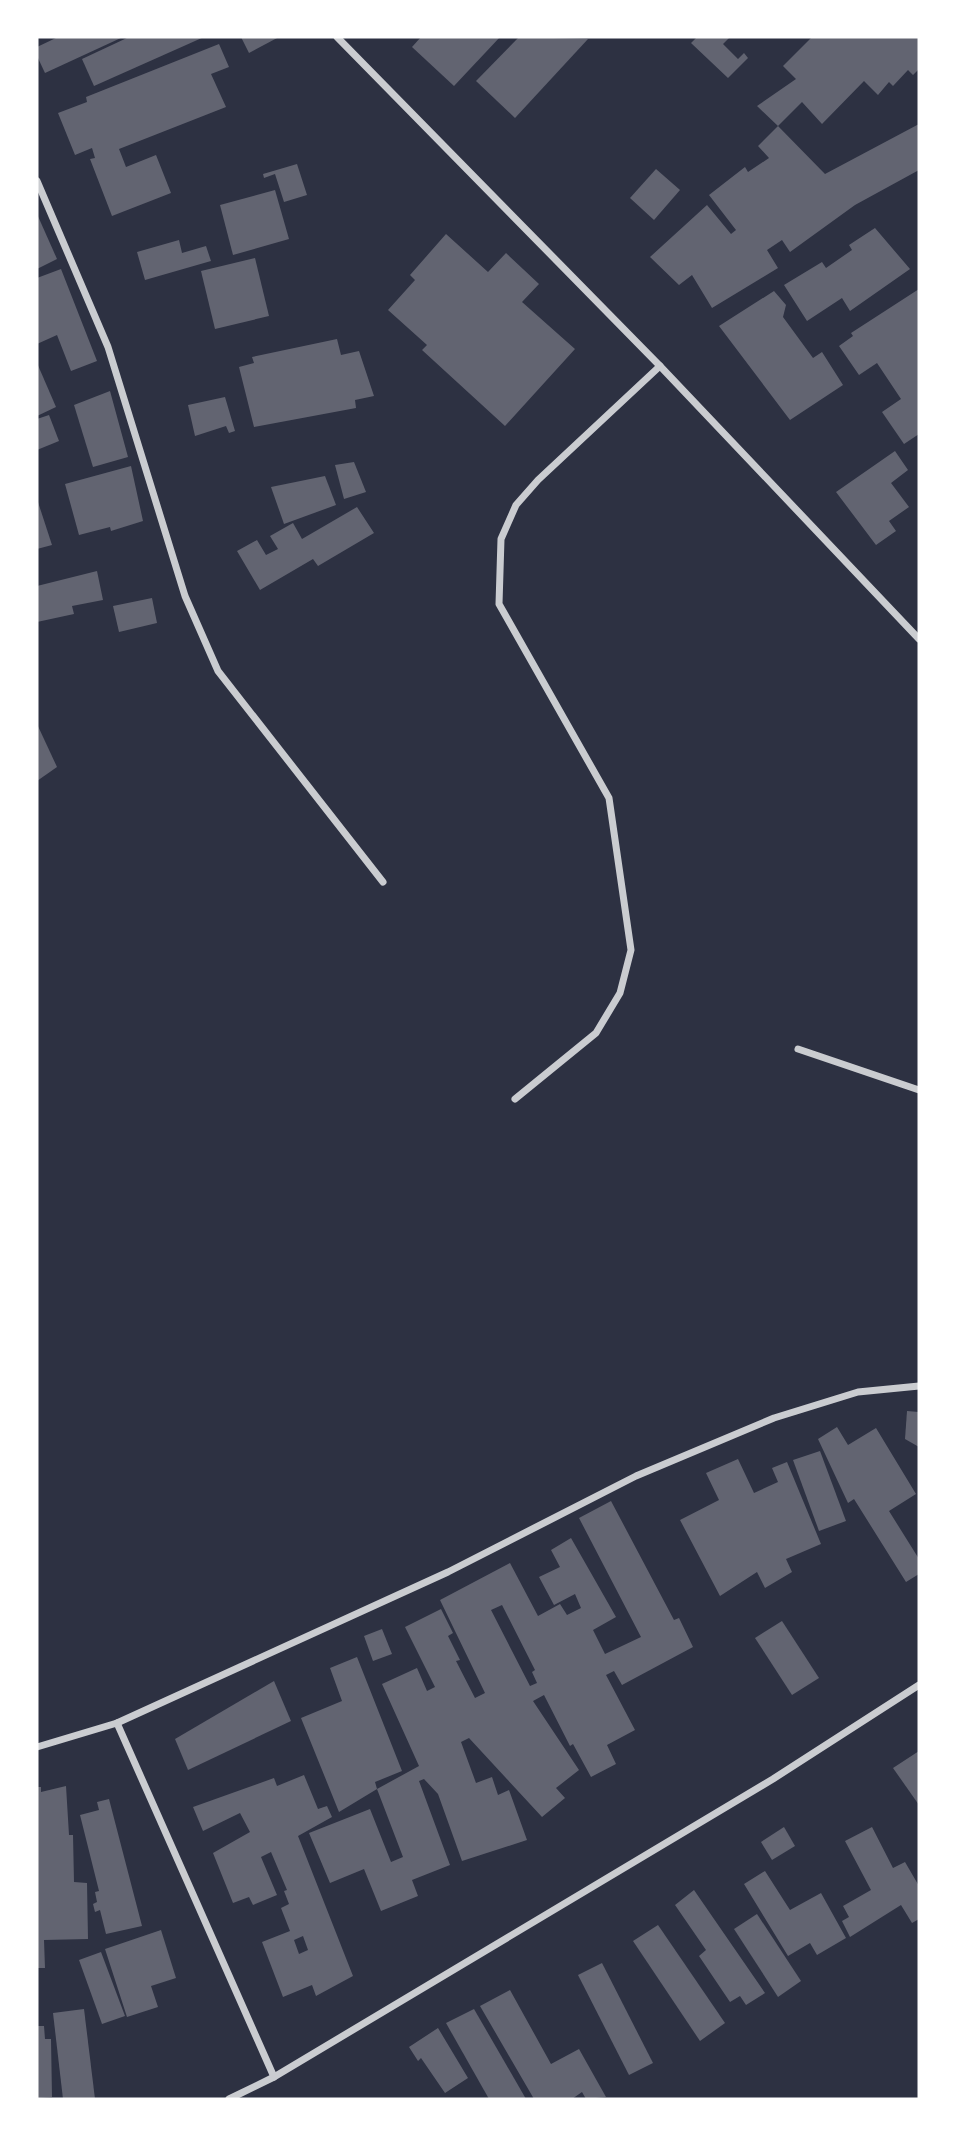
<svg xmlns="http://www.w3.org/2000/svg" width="956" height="2136" font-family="Manrope,sans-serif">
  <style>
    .building { fill: #626471; fill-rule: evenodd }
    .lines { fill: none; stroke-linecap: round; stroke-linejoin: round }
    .minor { stroke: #caccd0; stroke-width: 7 }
  </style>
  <rect width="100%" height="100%" fill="#2d3142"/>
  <g class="building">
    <path d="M 58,37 L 123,37 L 45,73 L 37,56 L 37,47 Z"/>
    <path d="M 129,37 L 204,37 L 94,86 L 82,59 Z"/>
    <path d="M 241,37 L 279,37 L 249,53 Z"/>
    <path d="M 421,37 L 500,37 L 454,86 L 412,47 Z"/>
    <path d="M 519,37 L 588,39 L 515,118 L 476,81 Z"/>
    <path d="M 697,37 L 730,37 L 723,44 L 738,59 L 744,53 L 748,58 L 728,78 L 691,43 Z"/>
    <path d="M 812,37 L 919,37 L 919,69 L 913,75 L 908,70 L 893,86 L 889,82 L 878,95 L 864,81 L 822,124 L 802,102 L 778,126 L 825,174 L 919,124 L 919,170 L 855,205 L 790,252 L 782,240 L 767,250 L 778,268 L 712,308 L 692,275 L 679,285 L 650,257 L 707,205 L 731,234 L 736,230 L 709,195 L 745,167 L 748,172 L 769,158 L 758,146 L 778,126 L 757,106 L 796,79 L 783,66 Z"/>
    <path d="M 219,44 L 229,67 L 211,74 L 226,107 L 119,149 L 126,167 L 156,155 L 171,193 L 112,216 L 90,159 L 95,158 L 92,148 L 75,155 L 58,113 L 87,102 L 86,97 Z"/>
    <path d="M 297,164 L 307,195 L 284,202 L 275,174 L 264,178 L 263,174 Z"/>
    <path d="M 656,169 L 680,190 L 654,220 L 630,198 Z"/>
    <path d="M 275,190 L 289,239 L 233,255 L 220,205 Z"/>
    <path d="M 37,214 L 57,259 L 37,269 Z"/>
    <path d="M 875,228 L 910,269 L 850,311 L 842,298 L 807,321 L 784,285 L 822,262 L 826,268 L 852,250 L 849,245 Z"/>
    <path d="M 446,234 L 488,272 L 506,253 L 539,284 L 522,302 L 575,349 L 505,426 L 422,350 L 427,345 L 388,310 L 415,280 L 410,275 Z"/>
    <path d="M 179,240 L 182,253 L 206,246 L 211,261 L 145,280 L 137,252 Z"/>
    <path d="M 255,258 L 269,316 L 215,329 L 201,271 Z"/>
    <path d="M 61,269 L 97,361 L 71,371 L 57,335 L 37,344 L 37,278 Z"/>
    <path d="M 919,289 L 919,434 L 904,444 L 882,412 L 901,399 L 877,363 L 859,375 L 839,346 L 853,336 L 851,333 Z"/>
    <path d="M 774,291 L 786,305 L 783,317 L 813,358 L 822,352 L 843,385 L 790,420 L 719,326 Z"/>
    <path d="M 337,339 L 341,355 L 359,351 L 374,396 L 355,400 L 356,408 L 254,427 L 239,367 L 254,363 L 252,357 Z"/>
    <path d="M 37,363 L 56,407 L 37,416 Z"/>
    <path d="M 110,391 L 128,457 L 93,467 L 74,405 Z"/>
    <path d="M 225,397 L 235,431 L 229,433 L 226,426 L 195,436 L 188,405 Z"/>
    <path d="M 49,415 L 59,441 L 37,450 L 37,419 Z"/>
    <path d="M 895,451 L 908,470 L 891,483 L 909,507 L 889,521 L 896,531 L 876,545 L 836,492 Z"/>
    <path d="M 354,462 L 366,492 L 344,499 L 335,465 Z"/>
    <path d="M 131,466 L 143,521 L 111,531 L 110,527 L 79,535 L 65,484 Z"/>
    <path d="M 325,476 L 336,505 L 284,524 L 271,487 Z"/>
    <path d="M 37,499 L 52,545 L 37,549 Z"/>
    <path d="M 357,507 L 374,533 L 318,566 L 313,559 L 260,590 L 237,551 L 257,540 L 266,555 L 278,549 L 270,536 L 293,523 L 302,539 Z"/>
    <path d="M 97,571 L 103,600 L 72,606 L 74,614 L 37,622 L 37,586 Z"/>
    <path d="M 152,598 L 157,623 L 119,632 L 113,606 Z"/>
    <path d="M 37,724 L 57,767 L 37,781 Z"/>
    <path d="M 907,1411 L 919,1412 L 919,1447 L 905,1439 Z"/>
    <path d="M 837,1427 L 848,1445 L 876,1428 L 916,1494 L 889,1511 L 919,1559 L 919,1574 L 906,1582 L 854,1499 L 848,1503 L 818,1439 Z"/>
    <path d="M 820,1451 L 846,1521 L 819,1531 L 793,1460 Z"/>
    <path d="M 738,1459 L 754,1493 L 778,1482 L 772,1468 L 787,1462 L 821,1544 L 786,1559 L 792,1572 L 765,1588 L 757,1572 L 720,1596 L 680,1520 L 719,1500 L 706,1473 Z"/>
    <path d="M 611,1501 L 674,1620 L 679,1618 L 693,1647 L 622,1685 L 614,1671 L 606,1675 L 635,1730 L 607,1745 L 616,1764 L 591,1777 L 573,1744 L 570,1746 L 544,1695 L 533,1701 L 579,1770 L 556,1788 L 565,1798 L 542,1817 L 469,1738 L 461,1742 L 476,1783 L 492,1777 L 498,1795 L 509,1790 L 527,1840 L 462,1861 L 438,1794 L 424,1779 L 419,1781 L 450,1865 L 412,1880 L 418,1896 L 381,1911 L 364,1869 L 330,1883 L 309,1833 L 370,1809 L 391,1862 L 403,1857 L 377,1789 L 339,1812 L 301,1718 L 342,1701 L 330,1668 L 357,1657 L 402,1771 L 375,1782 L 377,1789 L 419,1766 L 382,1684 L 417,1668 L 427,1691 L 435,1687 L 405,1627 L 441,1609 L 453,1633 L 448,1636 L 460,1660 L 456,1661 L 475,1698 L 485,1693 L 440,1600 L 510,1563 L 538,1616 L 560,1604 L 567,1615 L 581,1608 L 575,1594 L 554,1605 L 539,1577 L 560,1567 L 551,1550 L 571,1538 L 616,1617 L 593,1630 L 605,1654 L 641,1637 L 579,1518 ZM 502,1605 L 535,1670 L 532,1672 L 537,1683 L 530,1686 L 491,1610 Z"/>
    <path d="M 782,1621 L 819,1678 L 792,1695 L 755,1638 Z"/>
    <path d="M 382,1629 L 392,1654 L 373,1661 L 364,1636 Z"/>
    <path d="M 274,1681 L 291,1721 L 188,1770 L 175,1739 Z"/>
    <path d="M 919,1751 L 919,1805 L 893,1768 Z"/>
    <path d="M 304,1775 L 318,1809 L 327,1806 L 332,1817 L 298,1836 L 353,1976 L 316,1996 L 312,1985 L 283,1997 L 262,1942 L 290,1931 L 281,1908 L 289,1904 L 284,1891 L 287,1890 L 271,1852 L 261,1857 L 277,1895 L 253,1905 L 249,1897 L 233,1903 L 213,1853 L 250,1832 L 240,1813 L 203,1831 L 193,1807 L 274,1778 L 277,1786 ZM 303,1936 L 308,1950 L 299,1954 L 294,1940 Z"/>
    <path d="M 66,1786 L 69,1835 L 73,1835 L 74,1882 L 87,1883 L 88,1939 L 44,1940 L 45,1968 L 37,1968 L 37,1787 L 41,1787 L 41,1792 Z"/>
    <path d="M 109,1799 L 142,1926 L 106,1934 L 100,1910 L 95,1912 L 93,1904 L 97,1902 L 95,1892 L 99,1891 L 80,1815 L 99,1810 L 97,1802 Z"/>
    <path d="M 784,1827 L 795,1846 L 772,1860 L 761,1842 Z"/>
    <path d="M 872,1827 L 893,1868 L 905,1862 L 919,1886 L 919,1919 L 912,1923 L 901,1905 L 850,1937 L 842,1921 L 849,1917 L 843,1906 L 871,1890 L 845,1841 Z"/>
    <path d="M 765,1871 L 790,1910 L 821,1893 L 846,1938 L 817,1955 L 810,1943 L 788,1956 L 744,1884 Z"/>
    <path d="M 694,1890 L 765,1993 L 746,2005 L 740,1996 L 730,2002 L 699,1956 L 706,1950 L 675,1905 Z"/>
    <path d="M 757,1914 L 801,1981 L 778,1997 L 734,1929 Z"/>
    <path d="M 658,1925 L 725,2023 L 700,2041 L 633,1941 Z"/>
    <path d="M 161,1930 L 176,1978 L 151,1986 L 158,2007 L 127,2017 L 105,1949 Z"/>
    <path d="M 101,1952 L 125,2016 L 102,2024 L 79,1960 Z"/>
    <path d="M 602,1963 L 653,2063 L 629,2075 L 578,1975 Z"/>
    <path d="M 510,1990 L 551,2064 L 579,2049 L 606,2097 L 586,2099 L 582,2092 L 572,2099 L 534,2099 L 480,2006 Z"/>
    <path d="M 84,2009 L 95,2099 L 63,2099 L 53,2013 Z"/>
    <path d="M 474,2009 L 526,2099 L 489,2099 L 446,2023 Z"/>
    <path d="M 37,2026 L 44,2026 L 45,2039 L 51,2039 L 52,2097 L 37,2098 Z"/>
    <path d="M 438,2028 L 468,2078 L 445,2093 L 421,2058 L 418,2061 L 409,2047 Z"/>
  </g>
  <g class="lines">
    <g class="minor">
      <path d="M 337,37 L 660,366 L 919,639"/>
      <path d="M 37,181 L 108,347 L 185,596 L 218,671 L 383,882"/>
      <path d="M 798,1049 L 919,1090"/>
      <path d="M 515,1099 L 596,1033 L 620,993 L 631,950 L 609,798 L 499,604 L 501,539 L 516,505 L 538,480 L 660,366"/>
      <path d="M 117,1723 L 274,2077"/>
      <path d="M 37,1747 L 117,1723 L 448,1572 L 636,1476 L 774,1418 L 858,1392 L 919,1386"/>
      <path d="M 229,2099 L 274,2077 L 773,1779 L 919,1685"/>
    </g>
  </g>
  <rect width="956" height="2136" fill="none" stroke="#ffffff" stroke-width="77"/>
</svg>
